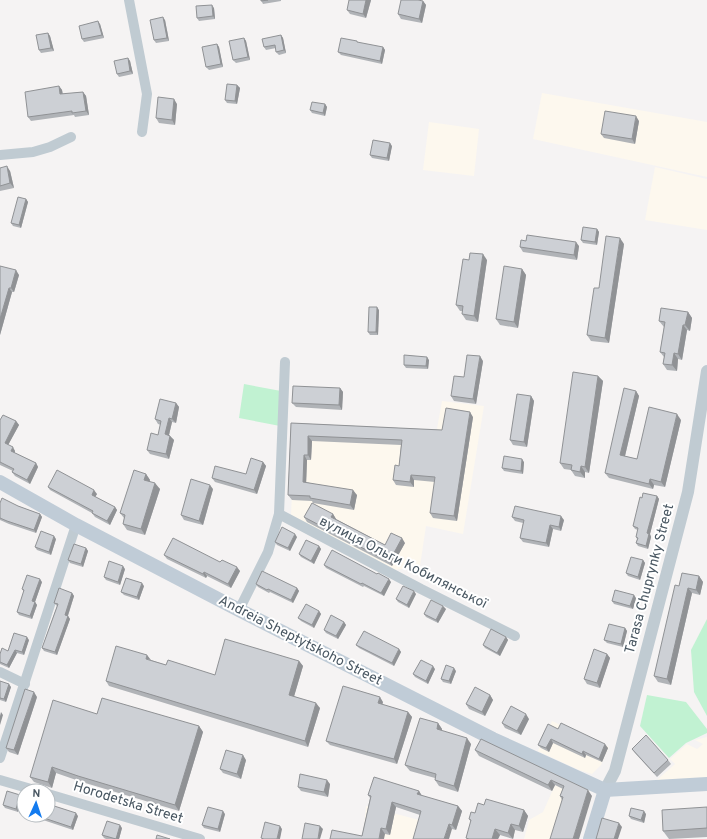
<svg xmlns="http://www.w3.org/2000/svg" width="707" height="839" font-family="Overpass,sans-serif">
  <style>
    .commercial { fill: #fdf8ee }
    .green { fill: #c1f2d2 }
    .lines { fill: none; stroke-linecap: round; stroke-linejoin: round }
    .minor { stroke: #c0cbd2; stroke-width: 10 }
    .tertiary { stroke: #c0cbd2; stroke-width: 12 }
    .secondary { stroke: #c0ccd7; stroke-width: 14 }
    .wall { fill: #b0b3b7 }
    .shaded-wall { fill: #909295 }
    .building { fill: #cdd0d5; stroke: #909295 }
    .labels { text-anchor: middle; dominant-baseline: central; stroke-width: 4; stroke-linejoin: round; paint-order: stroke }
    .street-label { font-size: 14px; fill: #495762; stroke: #fff }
  </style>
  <rect width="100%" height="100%" fill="#f5f3f3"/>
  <g class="commercial">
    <path d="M 542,93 L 707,122 L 707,177 L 533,139 Z"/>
    <path d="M 429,122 L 479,129 L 474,176 L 423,170 Z"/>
    <path d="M 655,167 L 707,179 L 707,230 L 645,220 Z"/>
    <path d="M 442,401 L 484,406 L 463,534 L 426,526 L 420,566 L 395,570 L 291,515 L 295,428 L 436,434 Z"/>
    <path d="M 552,721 L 609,747 L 601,765 L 592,774 L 579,770 L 538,751 Z"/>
    <path d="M 707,737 L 707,778 L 657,780 L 675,764 L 670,759 L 687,744 L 697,749 L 703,744 L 695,740 Z"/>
    <path d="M 555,785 L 592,796 L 579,839 L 524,839 L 529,820 L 543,812 Z"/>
    <path d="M 366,806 L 423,821 L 418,839 L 363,839 Z"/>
  </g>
  <g class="green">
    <path d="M 244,384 L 281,391 L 280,426 L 239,418 Z"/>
    <path d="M 707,619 L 707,716 L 694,692 L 691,650 Z"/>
    <path d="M 647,695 L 686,702 L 707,729 L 707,733 L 686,743 L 669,758 L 640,726 Z"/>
  </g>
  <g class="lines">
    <g class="minor">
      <path d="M 129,0 L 147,94 L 142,132"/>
      <path d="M 0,155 L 33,152 L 50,147 L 71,137"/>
      <path d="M 279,514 L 421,589 L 515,636"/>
      <path d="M 239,610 L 268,552 L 279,514 L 285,362"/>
      <path d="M 0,672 L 25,684"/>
      <path d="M 0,758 L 76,525"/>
      <path d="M 0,780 L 38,791"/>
      <path d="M 48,794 L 200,839"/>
    </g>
    <path class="tertiary" d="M 605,790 L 615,771 L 688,492 L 707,371"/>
    <g class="secondary">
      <path d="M 0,482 L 76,525 L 239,610 L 493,739 L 605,790 L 707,784"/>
      <path d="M 590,839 L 605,790"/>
    </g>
  </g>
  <g class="wall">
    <path d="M 261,0 L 281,0 L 281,1 L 263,4 Z"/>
    <path d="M 371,0 L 366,18 L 350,14 L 347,10 Z"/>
    <path d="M 423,1 L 426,5 L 422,23 L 401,19 L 398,14 Z"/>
    <path d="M 214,8 L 215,19 L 199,21 L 197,18 Z"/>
    <path d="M 165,20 L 169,41 L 156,43 L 154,40 Z"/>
    <path d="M 100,24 L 104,38 L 84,42 L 82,39 Z"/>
    <path d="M 48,33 L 50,36 L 54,51 L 41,53 L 39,50 Z"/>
    <path d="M 281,35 L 283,38 L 286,53 L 279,55 L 276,52 L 276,48 L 266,50 L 264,47 Z"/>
    <path d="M 244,38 L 246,41 L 250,60 L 236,63 L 233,60 Z"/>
    <path d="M 217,44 L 219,47 L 223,67 L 209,70 L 206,67 Z"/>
    <path d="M 383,47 L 385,50 L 382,64 L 341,55 L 338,52 Z"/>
    <path d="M 128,58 L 130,61 L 133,74 L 119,77 L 117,74 Z"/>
    <path d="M 237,85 L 240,88 L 237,104 L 227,103 L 225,100 Z"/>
    <path d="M 59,86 L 62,90 L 63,94 L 83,92 L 86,96 L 89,115 L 75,117 L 74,115 L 31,121 L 28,117 Z"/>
    <path d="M 177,104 L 175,125 L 159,123 L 156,118 Z"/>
    <path d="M 325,104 L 327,107 L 325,116 L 312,113 L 310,110 Z"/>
    <path d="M 639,121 L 635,144 L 604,138 L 601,134 Z"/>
    <path d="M 392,146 L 389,161 L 372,158 L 370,155 Z"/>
    <path d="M 0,168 L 10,171 L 14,188 L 0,191 Z"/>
    <path d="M 26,199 L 28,202 L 21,228 L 13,226 L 11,223 Z"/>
    <path d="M 597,229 L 599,232 L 597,245 L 583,243 L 581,240 Z"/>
    <path d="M 526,241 L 579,246 L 577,260 L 523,252 L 520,247 Z"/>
    <path d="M 624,244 L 609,343 L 591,341 L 587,335 Z"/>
    <path d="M 469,260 L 487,260 L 478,322 L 466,320 L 462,314 L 462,311 L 460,311 L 456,305 Z"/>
    <path d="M 0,266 L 19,275 L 14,292 L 12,292 L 0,335 Z"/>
    <path d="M 522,269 L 526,275 L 518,328 L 500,325 L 496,319 Z"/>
    <path d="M 379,310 L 378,335 L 370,335 L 368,332 Z"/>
    <path d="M 688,312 L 692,318 L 690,331 L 687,330 L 682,360 L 678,359 L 677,371 L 667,370 L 663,364 L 664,357 L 660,352 L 664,327 L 659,321 Z"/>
    <path d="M 429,360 L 428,369 L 406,368 L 404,365 Z"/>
    <path d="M 483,361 L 476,404 L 454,401 L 451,396 Z"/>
    <path d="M 598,376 L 603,381 L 589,473 L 585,472 L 585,478 L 575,476 L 571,470 L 564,469 L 560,463 Z"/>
    <path d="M 340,388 L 343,392 L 342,410 L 296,407 L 292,403 Z"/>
    <path d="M 636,391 L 639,396 L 625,456 L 637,459 L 681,420 L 665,487 L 654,485 L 653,489 L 609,478 L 605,473 Z"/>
    <path d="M 531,396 L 534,401 L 527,447 L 513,445 L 510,440 Z"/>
    <path d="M 176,403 L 179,407 L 176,423 L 172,422 L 169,435 L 174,440 L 169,459 L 150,454 L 147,450 L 158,435 L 161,425 L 158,424 L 155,419 Z"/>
    <path d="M 473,417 L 457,521 L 433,518 L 430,513 L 435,482 L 414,480 L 414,487 L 396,485 L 393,480 L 399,466 L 401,445 L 312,441 L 311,460 L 307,460 L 306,482 L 357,495 L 354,510 L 313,503 L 312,501 L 292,500 L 288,495 L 291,423 L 442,430 Z"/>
    <path d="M 0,420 L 16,421 L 19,425 L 8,445 L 15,451 L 15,453 L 36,463 L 38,467 L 30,484 L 15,476 L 12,472 L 13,471 L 0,465 Z"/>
    <path d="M 263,462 L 266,466 L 257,494 L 215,482 L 212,478 L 246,474 Z"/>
    <path d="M 524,462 L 523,474 L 504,471 L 502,468 Z"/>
    <path d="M 146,474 L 150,480 L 149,481 L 160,489 L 145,535 L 127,530 L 123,524 L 124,518 L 120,513 Z"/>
    <path d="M 48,487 L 97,494 L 95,497 L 115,507 L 117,510 L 110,525 L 95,517 L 92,513 L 50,490 Z"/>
    <path d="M 213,489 L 203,525 L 184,520 L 181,515 Z"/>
    <path d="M 657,496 L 659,499 L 650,534 L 651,537 L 648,549 L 638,546 L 636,543 L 637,539 L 636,537 L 638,530 L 635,529 L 633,526 L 642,498 Z"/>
    <path d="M 0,503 L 18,506 L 40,514 L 42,517 L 36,533 L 9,524 L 0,520 Z"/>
    <path d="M 333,514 L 336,519 L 385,545 L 405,543 L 392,566 L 307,522 L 304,517 Z"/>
    <path d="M 512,517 L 564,520 L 561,531 L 553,529 L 549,547 L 523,542 L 520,538 L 523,523 L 515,521 Z"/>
    <path d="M 297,537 L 290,551 L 277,545 L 275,542 Z"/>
    <path d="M 56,539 L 51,555 L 37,550 L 35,547 Z"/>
    <path d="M 319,546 L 321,549 L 314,564 L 301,557 L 299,554 Z"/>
    <path d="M 86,548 L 88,551 L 83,567 L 70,563 L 68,560 Z"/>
    <path d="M 164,555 L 220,562 L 240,571 L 231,588 L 207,576 L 206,578 L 167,559 Z"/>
    <path d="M 643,560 L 645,563 L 640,580 L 628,576 L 626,573 Z"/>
    <path d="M 324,565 L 391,582 L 384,596 L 364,586 L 363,587 L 326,568 Z"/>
    <path d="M 125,569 L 120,585 L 106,580 L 104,577 Z"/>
    <path d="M 699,576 L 703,582 L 700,595 L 692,593 L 671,685 L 658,682 L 654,676 L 679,586 Z"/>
    <path d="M 42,582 L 35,602 L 37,605 L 32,619 L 19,615 L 17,612 L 24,592 L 22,589 Z"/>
    <path d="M 256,584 L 297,588 L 299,591 L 293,603 L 270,592 L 269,593 L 258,587 Z"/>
    <path d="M 144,586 L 139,600 L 124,595 L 121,592 Z"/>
    <path d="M 72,593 L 74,596 L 68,616 L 70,619 L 57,655 L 44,651 L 42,648 L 57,606 L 54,603 Z"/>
    <path d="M 416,594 L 409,608 L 398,602 L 396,599 Z"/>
    <path d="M 636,598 L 633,609 L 614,604 L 612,601 Z"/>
    <path d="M 446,609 L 438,623 L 426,617 L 424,614 Z"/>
    <path d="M 319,611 L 321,614 L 314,628 L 301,621 L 298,618 Z"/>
    <path d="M 344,622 L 346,625 L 338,639 L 326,633 L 324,630 Z"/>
    <path d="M 625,628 L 627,631 L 623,647 L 607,643 L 604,640 Z"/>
    <path d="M 506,637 L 508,640 L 500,656 L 485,648 L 483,645 Z"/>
    <path d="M 29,640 L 24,655 L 17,653 L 9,668 L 0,664 L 0,654 L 8,651 Z"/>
    <path d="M 356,645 L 399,649 L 401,652 L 394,666 L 359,648 Z"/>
    <path d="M 607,654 L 610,658 L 600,688 L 587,684 L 584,679 Z"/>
    <path d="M 151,660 L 166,665 L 215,675 L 299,661 L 303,666 L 294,696 L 320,708 L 308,747 L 109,686 L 106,681 Z"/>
    <path d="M 435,669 L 428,684 L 415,677 L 413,674 Z"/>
    <path d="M 456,671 L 451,684 L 443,682 L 441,679 Z"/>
    <path d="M 0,681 L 11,687 L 6,702 L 0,700 Z"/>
    <path d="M 490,695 L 493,700 L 485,716 L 469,709 L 466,704 Z"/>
    <path d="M 37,697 L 18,755 L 9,752 L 6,748 Z"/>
    <path d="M 383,702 L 382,705 L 408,712 L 412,717 L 397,764 L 330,745 L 326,741 Z"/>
    <path d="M 97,714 L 199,726 L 203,732 L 179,811 L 82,782 L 56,773 L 52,788 L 34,782 L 30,777 Z"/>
    <path d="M 529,719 L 521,735 L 505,728 L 502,723 Z"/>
    <path d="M 438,723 L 442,729 L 442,731 L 471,744 L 458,792 L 439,786 L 435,780 L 435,778 L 410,771 L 405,765 Z"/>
    <path d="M 558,729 L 608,748 L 602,762 L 586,755 L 585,758 L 553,743 L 549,752 L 541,748 L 538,745 Z"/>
    <path d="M 632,749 L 668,760 L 671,764 L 657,777 L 635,753 Z"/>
    <path d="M 475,750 L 592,796 L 562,800 L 560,796 L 563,789 L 555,785 L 552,791 L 479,756 Z"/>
    <path d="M 246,760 L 241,779 L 223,773 L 220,769 Z"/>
    <path d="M 330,784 L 328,797 L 301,791 L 298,787 Z"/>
    <path d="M 419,791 L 422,796 L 458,806 L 462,811 L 456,830 L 452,829 L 420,815 L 396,807 L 390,835 L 385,834 L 362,836 L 370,798 L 368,795 Z"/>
    <path d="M 22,798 L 18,812 L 5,808 L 3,805 Z"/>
    <path d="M 484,805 L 524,810 L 528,816 L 523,832 L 515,830 L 513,839 L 500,835 L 498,839 L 467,839 L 466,838 L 471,822 L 469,819 Z"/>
    <path d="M 707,807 L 707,837 L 669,839 L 663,831 Z"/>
    <path d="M 225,814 L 220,832 L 204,828 L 202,825 Z"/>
    <path d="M 646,814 L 644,823 L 631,819 L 629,816 Z"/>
    <path d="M 38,816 L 78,816 L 73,830 L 40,819 Z"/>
    <path d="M 122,828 L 119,839 L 106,839 L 104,838 L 102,835 Z"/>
  </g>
  <g class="shaded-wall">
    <path d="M 366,0 L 371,0 L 366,18 L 363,14 Z"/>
    <path d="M 423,1 L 426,5 L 422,23 L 419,19 Z"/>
    <path d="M 212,5 L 214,8 L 215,19 L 213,16 Z"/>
    <path d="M 163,17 L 165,20 L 169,41 L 167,38 Z"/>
    <path d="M 98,21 L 100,24 L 104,38 L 102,35 Z"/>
    <path d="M 48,33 L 50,36 L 54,51 L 51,48 Z"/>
    <path d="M 281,35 L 283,38 L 286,53 L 284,50 Z"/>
    <path d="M 244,38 L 246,41 L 250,60 L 248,57 Z"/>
    <path d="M 217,44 L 219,47 L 223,67 L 221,64 Z"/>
    <path d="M 383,47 L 385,50 L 382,64 L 380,61 Z"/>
    <path d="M 128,58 L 130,61 L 133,74 L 130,71 Z"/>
    <path d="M 237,85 L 240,88 L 237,104 L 235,101 Z"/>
    <path d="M 59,86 L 62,90 L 63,99 L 60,94 Z"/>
    <path d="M 83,92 L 86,96 L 89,115 L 86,111 Z"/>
    <path d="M 174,99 L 177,104 L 175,125 L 172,120 Z"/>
    <path d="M 325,104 L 327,107 L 325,116 L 323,113 Z"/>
    <path d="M 636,116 L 639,121 L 635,144 L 632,139 Z"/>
    <path d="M 390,143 L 392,146 L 389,161 L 387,158 Z"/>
    <path d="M 7,166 L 10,171 L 14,188 L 10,183 Z"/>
    <path d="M 26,199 L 28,202 L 21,228 L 19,225 Z"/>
    <path d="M 597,229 L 599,232 L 597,245 L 595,242 Z"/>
    <path d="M 620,238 L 624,244 L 609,343 L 605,338 Z"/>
    <path d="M 576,242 L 579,246 L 577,260 L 574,255 Z"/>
    <path d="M 483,254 L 487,260 L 478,322 L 474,316 Z"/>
    <path d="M 522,269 L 526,275 L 518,328 L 514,322 Z"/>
    <path d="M 16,270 L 19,275 L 14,292 L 11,288 Z"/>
    <path d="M 9,288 L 12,292 L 0,335 L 0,319 Z"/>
    <path d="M 377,307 L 379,310 L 378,335 L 376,332 Z"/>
    <path d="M 688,312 L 692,318 L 690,331 L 685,325 Z"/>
    <path d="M 683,325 L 687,330 L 682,360 L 678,354 Z"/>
    <path d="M 674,353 L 678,359 L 677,371 L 672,365 Z"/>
    <path d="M 480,356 L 483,361 L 476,404 L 473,399 Z"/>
    <path d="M 427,357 L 429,360 L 428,369 L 426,366 Z"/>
    <path d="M 598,376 L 603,381 L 589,473 L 585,467 Z"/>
    <path d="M 340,388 L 343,392 L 342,410 L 339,405 Z"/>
    <path d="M 636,391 L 639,396 L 624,460 L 620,455 Z"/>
    <path d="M 531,396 L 534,401 L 527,447 L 524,442 Z"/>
    <path d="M 176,403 L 179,407 L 176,423 L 172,419 Z"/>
    <path d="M 470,412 L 473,417 L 457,521 L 454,516 Z"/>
    <path d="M 677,414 L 681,420 L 665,487 L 661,482 Z"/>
    <path d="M 169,418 L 172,422 L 168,439 L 165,434 Z"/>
    <path d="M 16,421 L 19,425 L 7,447 L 5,443 Z"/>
    <path d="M 170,436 L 174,440 L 169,459 L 166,454 Z"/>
    <path d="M 308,436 L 312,441 L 311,460 L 308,455 Z"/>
    <path d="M 13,447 L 15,451 L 14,455 L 11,451 Z"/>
    <path d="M 304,455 L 307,460 L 306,487 L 303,482 Z"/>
    <path d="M 522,459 L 524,462 L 523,474 L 521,471 Z"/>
    <path d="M 263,462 L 266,466 L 257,494 L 254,490 Z"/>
    <path d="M 36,463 L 38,467 L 30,484 L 27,480 Z"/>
    <path d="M 581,466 L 585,472 L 585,478 L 580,472 Z"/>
    <path d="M 146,474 L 150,480 L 148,486 L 144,480 Z"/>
    <path d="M 411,475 L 414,480 L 414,487 L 410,482 Z"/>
    <path d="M 650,479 L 654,485 L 653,489 L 649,484 Z"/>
    <path d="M 155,483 L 160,489 L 145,535 L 141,529 Z"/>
    <path d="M 210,485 L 213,489 L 203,525 L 199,521 Z"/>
    <path d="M 94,490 L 97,494 L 94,499 L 92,495 Z"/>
    <path d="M 353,490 L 357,495 L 354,510 L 350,505 Z"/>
    <path d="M 657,496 L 659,499 L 650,534 L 651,537 L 648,549 L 646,546 L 647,533 Z"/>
    <path d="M 115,507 L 117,510 L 110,525 L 107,521 Z"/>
    <path d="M 40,514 L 42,517 L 36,533 L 34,530 Z"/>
    <path d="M 333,514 L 336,519 L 335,521 L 331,517 Z"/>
    <path d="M 561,516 L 564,520 L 561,531 L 559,527 Z"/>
    <path d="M 550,525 L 553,529 L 549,547 L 546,543 Z"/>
    <path d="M 295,534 L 297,537 L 290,551 L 288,548 Z"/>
    <path d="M 54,536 L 56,539 L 51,555 L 49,552 Z"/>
    <path d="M 402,538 L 405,543 L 392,566 L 389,562 Z"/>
    <path d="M 319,546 L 321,549 L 314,564 L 311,561 Z"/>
    <path d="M 86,548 L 88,551 L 83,567 L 81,564 Z"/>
    <path d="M 643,560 L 645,563 L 640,580 L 638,577 Z"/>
    <path d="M 123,566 L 125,569 L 120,585 L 118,582 Z"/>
    <path d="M 237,567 L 240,571 L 231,588 L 228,584 Z"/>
    <path d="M 204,572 L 207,576 L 206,578 L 203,574 Z"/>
    <path d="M 699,576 L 703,582 L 700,595 L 696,590 Z"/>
    <path d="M 40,579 L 42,582 L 35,602 L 37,605 L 32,619 L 30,616 L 32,601 Z"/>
    <path d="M 389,579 L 391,582 L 384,596 L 381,593 Z"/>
    <path d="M 142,583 L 144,586 L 139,600 L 137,597 Z"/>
    <path d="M 297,588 L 299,591 L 293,603 L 291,600 Z"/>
    <path d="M 688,588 L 692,593 L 671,685 L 667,679 Z"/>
    <path d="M 414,591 L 416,594 L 409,608 L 407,605 Z"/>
    <path d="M 72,593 L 74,596 L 67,618 L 65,615 Z"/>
    <path d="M 634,595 L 636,598 L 633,609 L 630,606 Z"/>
    <path d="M 443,606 L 446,609 L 438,623 L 436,620 Z"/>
    <path d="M 319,611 L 321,614 L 314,628 L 312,625 Z"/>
    <path d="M 68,616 L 70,619 L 57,655 L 55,652 Z"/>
    <path d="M 344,622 L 346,625 L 338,639 L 336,636 Z"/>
    <path d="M 625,628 L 627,631 L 623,647 L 621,644 Z"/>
    <path d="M 27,637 L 29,640 L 24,655 L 22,652 Z"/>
    <path d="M 506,637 L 508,640 L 500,656 L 497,653 Z"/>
    <path d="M 399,649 L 401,652 L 394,666 L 392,663 Z"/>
    <path d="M 15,650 L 17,653 L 9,668 L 7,665 Z"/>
    <path d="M 607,654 L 610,658 L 600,688 L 597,683 Z"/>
    <path d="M 147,655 L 151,660 L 146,659 Z"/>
    <path d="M 299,661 L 303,666 L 293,700 L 289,695 Z"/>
    <path d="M 433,666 L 435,669 L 428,684 L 426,681 Z"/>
    <path d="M 454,668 L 456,671 L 451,684 L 449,681 Z"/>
    <path d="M 9,684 L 11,687 L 6,702 L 4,699 Z"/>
    <path d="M 34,692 L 37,697 L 18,755 L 14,750 Z"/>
    <path d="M 490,695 L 493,700 L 485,716 L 482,712 Z"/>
    <path d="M 380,697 L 383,702 L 381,708 L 378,703 Z"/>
    <path d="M 316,703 L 320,708 L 308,747 L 305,741 Z"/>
    <path d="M 1,712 L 3,715 L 0,725 L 0,716 Z"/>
    <path d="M 408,712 L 412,717 L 397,764 L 394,759 Z"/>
    <path d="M 526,714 L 529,719 L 521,735 L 517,731 Z"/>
    <path d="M 438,723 L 442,729 L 441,735 L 437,729 Z"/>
    <path d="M 199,726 L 203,732 L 179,811 L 175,805 Z"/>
    <path d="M 467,738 L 471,744 L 458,792 L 454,786 Z"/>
    <path d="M 551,739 L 553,743 L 549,752 L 546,748 Z"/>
    <path d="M 605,744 L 608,748 L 602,762 L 599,759 Z"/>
    <path d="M 583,751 L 586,755 L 585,758 L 582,754 Z"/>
    <path d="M 243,755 L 246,760 L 241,779 L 237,774 Z"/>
    <path d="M 52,767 L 56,773 L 52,788 L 48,782 Z"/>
    <path d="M 327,780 L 330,784 L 328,797 L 324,792 Z"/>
    <path d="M 551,780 L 555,785 L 552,791 L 548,785 Z"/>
    <path d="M 588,790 L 592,796 L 579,839 L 573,839 Z"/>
    <path d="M 419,791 L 422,796 L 417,794 Z"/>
    <path d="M 20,795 L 22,798 L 18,812 L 16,809 Z"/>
    <path d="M 392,802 L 396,807 L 390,835 L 386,829 Z"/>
    <path d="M 458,806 L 462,811 L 456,830 L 452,825 Z"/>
    <path d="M 524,810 L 528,816 L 523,832 L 519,826 Z"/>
    <path d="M 223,811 L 225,814 L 220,832 L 218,829 Z"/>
    <path d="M 644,811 L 646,814 L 644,823 L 641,820 Z"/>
    <path d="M 76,813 L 78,816 L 73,830 L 71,827 Z"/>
    <path d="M 619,823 L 622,827 L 618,839 L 614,839 Z"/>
    <path d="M 449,824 L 452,829 L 449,839 L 444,839 Z"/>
    <path d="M 511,824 L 515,830 L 513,839 L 508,833 Z"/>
    <path d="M 120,825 L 122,828 L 119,839 L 116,839 Z"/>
    <path d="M 280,826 L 282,829 L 280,839 L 277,839 Z"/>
    <path d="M 320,826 L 323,829 L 320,839 L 318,839 Z"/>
    <path d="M 381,828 L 385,834 L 384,839 L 379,839 Z"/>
    <path d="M 495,829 L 500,835 L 498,839 L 492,839 Z"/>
  </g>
  <g class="building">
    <path d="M 261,0 L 268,0 L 261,1 Z"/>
    <path d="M 349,0 L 366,0 L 363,14 L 347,10 Z"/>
    <path d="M 401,0 L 418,0 L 423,1 L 419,19 L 398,14 Z"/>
    <path d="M 212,5 L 213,16 L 197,18 L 196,6 Z"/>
    <path d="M 163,17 L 167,38 L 154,40 L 150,20 Z"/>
    <path d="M 98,21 L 102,35 L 82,39 L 79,26 Z"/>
    <path d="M 48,33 L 51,48 L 39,50 L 36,35 Z"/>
    <path d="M 281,35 L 284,50 L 276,52 L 275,45 L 264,47 L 262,39 Z"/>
    <path d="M 244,38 L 248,57 L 233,60 L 229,41 Z"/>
    <path d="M 341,38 L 357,41 L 357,42 L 383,47 L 380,61 L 338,52 Z"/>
    <path d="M 217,44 L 221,64 L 206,67 L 202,47 Z"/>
    <path d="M 128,58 L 130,71 L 117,74 L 114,61 Z"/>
    <path d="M 227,84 L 237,85 L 235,101 L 225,100 Z"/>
    <path d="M 59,86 L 60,94 L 83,92 L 86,111 L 72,113 L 72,111 L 28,117 L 25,92 Z"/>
    <path d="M 158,97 L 174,99 L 172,120 L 156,118 Z"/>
    <path d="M 312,102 L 325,104 L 323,113 L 310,110 Z"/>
    <path d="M 605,111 L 636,116 L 632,139 L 601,134 Z"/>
    <path d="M 373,140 L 390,143 L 387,158 L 370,155 Z"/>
    <path d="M 7,166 L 10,183 L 0,186 L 0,168 Z"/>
    <path d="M 18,197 L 26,199 L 19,225 L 11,223 Z"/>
    <path d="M 583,227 L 597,229 L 595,242 L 581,240 Z"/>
    <path d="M 527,235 L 576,242 L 574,255 L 520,247 L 521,240 L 526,241 Z"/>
    <path d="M 606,236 L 620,238 L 605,338 L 587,335 L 594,288 L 599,288 Z"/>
    <path d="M 470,253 L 483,254 L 474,316 L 462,314 L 463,306 L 456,305 L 463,259 L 469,260 Z"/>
    <path d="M 0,266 L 16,270 L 11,288 L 9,288 L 0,319 Z"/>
    <path d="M 504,266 L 522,269 L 514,322 L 496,319 Z"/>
    <path d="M 369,307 L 377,307 L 376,332 L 368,332 Z"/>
    <path d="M 661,308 L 688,312 L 685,325 L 683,325 L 678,354 L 674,353 L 672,365 L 663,364 L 665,353 L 660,352 L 665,322 L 659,321 Z"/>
    <path d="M 404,355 L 427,357 L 426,366 L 404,365 Z"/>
    <path d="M 467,355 L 480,356 L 473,399 L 451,396 L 454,376 L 464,377 Z"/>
    <path d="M 573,372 L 598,376 L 585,467 L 581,466 L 580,472 L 571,470 L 572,465 L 560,463 Z"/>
    <path d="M 293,386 L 340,388 L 339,405 L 292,403 Z"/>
    <path d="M 624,388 L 636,391 L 620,455 L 637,459 L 649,407 L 677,414 L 661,482 L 650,479 L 649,484 L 605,473 Z"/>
    <path d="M 517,394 L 531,396 L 524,442 L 510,440 Z"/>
    <path d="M 160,399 L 176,403 L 172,419 L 169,418 L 165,434 L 170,436 L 166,454 L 147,450 L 151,433 L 158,435 L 161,421 L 155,419 Z"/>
    <path d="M 446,408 L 470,412 L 454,516 L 430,513 L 435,477 L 411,475 L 410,482 L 393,480 L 395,465 L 399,466 L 402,440 L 308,436 L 308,455 L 304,455 L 303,482 L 353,490 L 350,505 L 310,498 L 310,496 L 288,495 L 291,423 L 442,430 Z"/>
    <path d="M 3,415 L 16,421 L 5,443 L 13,447 L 11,451 L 36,463 L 27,480 L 12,472 L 14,469 L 0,462 L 0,420 Z"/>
    <path d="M 504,456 L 522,459 L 521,471 L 502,468 Z"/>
    <path d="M 251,458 L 263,462 L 254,490 L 212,478 L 215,466 L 246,474 Z"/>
    <path d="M 57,470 L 94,490 L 92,495 L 115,507 L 107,521 L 92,513 L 93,511 L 48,487 Z"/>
    <path d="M 134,470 L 146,474 L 144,480 L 155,483 L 141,529 L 123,524 L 125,515 L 120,513 Z"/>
    <path d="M 191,479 L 210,485 L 199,521 L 181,515 Z"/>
    <path d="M 643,493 L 657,496 L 647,533 L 649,534 L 646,546 L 636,543 L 638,538 L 636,537 L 638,528 L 633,526 L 640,497 L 642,498 Z"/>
    <path d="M 2,498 L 18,506 L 40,514 L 34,530 L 7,521 L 0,518 L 0,503 Z"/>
    <path d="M 312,503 L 333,514 L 331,517 L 385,545 L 391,533 L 402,538 L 389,562 L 304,517 Z"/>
    <path d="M 515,506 L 561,516 L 559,527 L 550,525 L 546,543 L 520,538 L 524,520 L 512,517 Z"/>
    <path d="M 282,527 L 295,534 L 288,548 L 275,542 Z"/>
    <path d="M 41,531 L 54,536 L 49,552 L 35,547 Z"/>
    <path d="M 173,538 L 220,562 L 222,560 L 237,567 L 228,584 L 204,572 L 203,574 L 164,555 Z"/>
    <path d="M 306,540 L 319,546 L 311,561 L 299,554 Z"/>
    <path d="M 74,544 L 86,548 L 81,564 L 68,560 Z"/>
    <path d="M 332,550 L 377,574 L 378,573 L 389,579 L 381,593 L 362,583 L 361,584 L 324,565 Z"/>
    <path d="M 631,557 L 643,560 L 638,577 L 626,573 Z"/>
    <path d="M 109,561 L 123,566 L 118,582 L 104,577 Z"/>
    <path d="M 262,571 L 297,588 L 291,600 L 268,589 L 267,590 L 256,584 Z"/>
    <path d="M 682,573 L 699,576 L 696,590 L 688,588 L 667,679 L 654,676 L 675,585 L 679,586 Z"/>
    <path d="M 27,575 L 40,579 L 32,601 L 35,602 L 30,616 L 17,612 L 24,590 L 22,589 Z"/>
    <path d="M 126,578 L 142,583 L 137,597 L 121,592 Z"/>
    <path d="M 403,586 L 414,591 L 407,605 L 396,599 Z"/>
    <path d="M 59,588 L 72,593 L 65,615 L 68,616 L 55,652 L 42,648 L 58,604 L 54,603 Z"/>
    <path d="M 615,590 L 634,595 L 630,606 L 612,601 Z"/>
    <path d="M 431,600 L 443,606 L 436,620 L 424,614 Z"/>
    <path d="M 306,604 L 319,611 L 312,625 L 298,618 Z"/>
    <path d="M 331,615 L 344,622 L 336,636 L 324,630 Z"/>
    <path d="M 609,624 L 625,628 L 621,644 L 604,640 Z"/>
    <path d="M 491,629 L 506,637 L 497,653 L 483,645 Z"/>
    <path d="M 364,631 L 399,649 L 392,663 L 356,645 Z"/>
    <path d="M 14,633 L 27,637 L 22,652 L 15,650 L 7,665 L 0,662 L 0,654 L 2,648 L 8,651 Z"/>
    <path d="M 225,639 L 299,661 L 289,695 L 316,703 L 305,741 L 106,681 L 116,646 L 147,655 L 146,659 L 166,665 L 168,660 L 215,675 Z"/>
    <path d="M 594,649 L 607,654 L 597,683 L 584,679 Z"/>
    <path d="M 421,660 L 433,666 L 426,681 L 413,674 Z"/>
    <path d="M 446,665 L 454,668 L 449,681 L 441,679 Z"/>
    <path d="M 0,681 L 9,684 L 4,699 L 0,698 Z"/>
    <path d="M 343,686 L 380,697 L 378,703 L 408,712 L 394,759 L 326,741 Z"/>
    <path d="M 475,687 L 490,695 L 482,712 L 466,704 Z"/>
    <path d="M 25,689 L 34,692 L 14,750 L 6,748 Z"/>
    <path d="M 102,698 L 199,726 L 175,805 L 78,776 L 52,767 L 48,782 L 30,777 L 53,700 L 97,714 Z"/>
    <path d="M 511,706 L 526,714 L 517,731 L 502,723 Z"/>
    <path d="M 420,718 L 438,723 L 437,729 L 467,738 L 454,786 L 435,780 L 436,774 L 405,765 Z"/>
    <path d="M 561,723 L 605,744 L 599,759 L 583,751 L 582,754 L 551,739 L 546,748 L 538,745 L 548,724 L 558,729 Z"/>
    <path d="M 646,735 L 668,760 L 654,773 L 632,749 Z"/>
    <path d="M 481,739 L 588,790 L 573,839 L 550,839 L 563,797 L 560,796 L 564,786 L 551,780 L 548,785 L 475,750 Z"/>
    <path d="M 226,750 L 243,755 L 237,774 L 220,769 Z"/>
    <path d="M 300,774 L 327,780 L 324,792 L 298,787 Z"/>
    <path d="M 374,777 L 419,791 L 417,794 L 458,806 L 452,825 L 449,824 L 444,839 L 413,839 L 421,811 L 392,802 L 386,829 L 381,828 L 379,839 L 330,839 L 332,830 L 362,836 L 371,796 L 368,795 Z"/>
    <path d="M 7,791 L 20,795 L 16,809 L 3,805 Z"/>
    <path d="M 486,799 L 524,810 L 519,826 L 511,824 L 508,833 L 495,829 L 492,839 L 469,839 L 466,838 L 471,820 L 469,819 L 471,812 L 475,813 L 478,803 L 484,805 Z"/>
    <path d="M 48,804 L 76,813 L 71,827 L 38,816 L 38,815 L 48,815 Z"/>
    <path d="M 208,807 L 223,811 L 218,829 L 202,825 Z"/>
    <path d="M 707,807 L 707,828 L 663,831 L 662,810 Z"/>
    <path d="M 631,808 L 644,811 L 641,820 L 629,816 Z"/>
    <path d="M 602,818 L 619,823 L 614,839 L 596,839 Z"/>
    <path d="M 107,821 L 120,825 L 116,839 L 102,835 Z"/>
    <path d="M 265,822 L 280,826 L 277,839 L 264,839 L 261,838 Z"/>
    <path d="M 305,823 L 320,826 L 318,839 L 302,839 Z"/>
    <path d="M 157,835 L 170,839 L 156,839 Z"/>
  </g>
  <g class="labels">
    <g class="street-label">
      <text transform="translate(403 563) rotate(27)">вулиця Ольги Кобилянської</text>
      <text transform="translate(650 579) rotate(-75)">Tarasa Chuprynky Street</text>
      <text transform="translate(300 641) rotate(27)">Andreia Sheptytskoho Street</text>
      <text transform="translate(128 803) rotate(17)">Horodetska Street</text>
    </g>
  </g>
  <g transform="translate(36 803) rotate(3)"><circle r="19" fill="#ffffff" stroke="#b6bcc0"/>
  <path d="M0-3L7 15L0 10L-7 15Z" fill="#137bef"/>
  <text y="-6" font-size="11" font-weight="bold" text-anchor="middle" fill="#495762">N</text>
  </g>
</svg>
